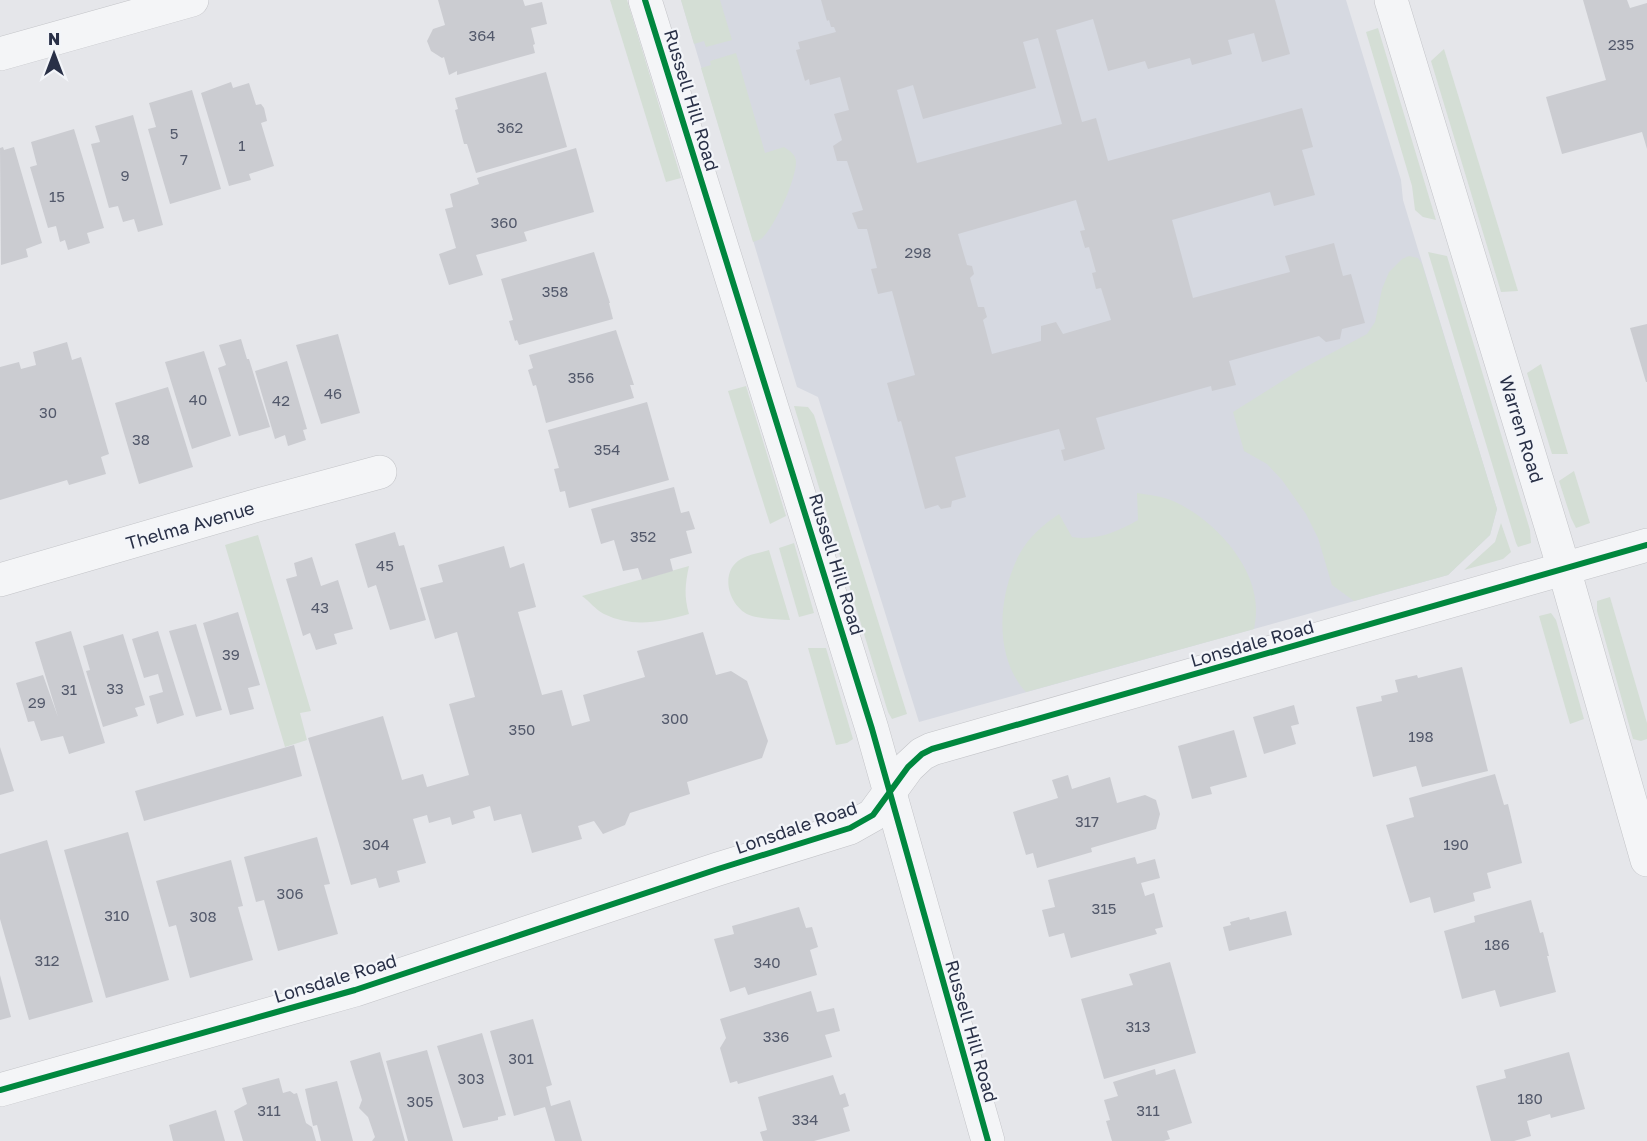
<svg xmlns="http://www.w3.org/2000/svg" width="1647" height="1141" font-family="'Golos Text',sans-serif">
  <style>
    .built { fill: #d6d9e1 }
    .green { fill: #d4ded5 }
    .building { fill: #cbccd1; fill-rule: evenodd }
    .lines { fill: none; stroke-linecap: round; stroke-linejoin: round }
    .street-casing { stroke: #c3c4c8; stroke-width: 34 }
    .street { stroke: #f4f5f7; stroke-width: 33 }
    .cycleway-casing { stroke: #f3f5f9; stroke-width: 10 }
    .cycleway { stroke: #00873e; stroke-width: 6 }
    .labels { text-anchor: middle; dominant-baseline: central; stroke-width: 4.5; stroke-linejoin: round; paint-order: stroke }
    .number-label { font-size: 15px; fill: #53596b }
    .street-label { font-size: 18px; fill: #293047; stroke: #f3f5f9 }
  </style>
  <rect width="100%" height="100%" fill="#e5e6ea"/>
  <path class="built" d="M 681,0 L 1346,0 L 1401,180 L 1403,200 L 1497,509 L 1490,535 L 1448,575 L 919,722 L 818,397 L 797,387 Z"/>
  <g class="green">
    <path d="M 610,0 L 627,0 L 681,178 L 666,182 Z"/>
    <path d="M 681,0 L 720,0 L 732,40 L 706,47 L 704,41 L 694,44 Z"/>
    <path d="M 1378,28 L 1436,220 L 1423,217 L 1415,210 L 1412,186 L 1366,32 Z"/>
    <path d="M 1444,49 L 1518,291 L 1501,292 L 1431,61 Z"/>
    <path d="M 736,53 L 765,153 L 784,147 C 790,151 795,154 796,161 C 797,178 774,229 761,239 C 759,240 755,241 753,242 L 701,68 L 711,65 L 710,61 Z"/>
    <path d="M 1428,252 L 1447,256 L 1530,530 L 1531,543 L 1518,547 L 1516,543 Z"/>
    <path d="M 1409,256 L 1418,258 L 1422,264 L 1497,509 L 1490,535 L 1448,575 L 1354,601 L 1332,585 L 1318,538 L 1306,514 L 1282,480 L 1267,464 L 1244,451 L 1233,412 L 1298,371 L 1367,334 L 1375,322 L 1382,289 L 1389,272 L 1402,259 Z"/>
    <path d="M 1541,364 L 1568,454 L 1552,454 L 1527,373 Z"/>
    <path d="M 746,386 L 786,516 L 770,524 L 728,391 Z"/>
    <path d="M 794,406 L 808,407 L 814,415 L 907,714 L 892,719 L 888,712 Z"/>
    <path d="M 1574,471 L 1590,523 L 1576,528 L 1571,518 L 1559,481 Z"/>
    <path d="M 1137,493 C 1149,495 1162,496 1173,501 C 1212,518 1257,565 1256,611 C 1256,617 1255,623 1254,629 L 1026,692 C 993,657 998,594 1020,553 C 1029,537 1044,524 1059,514 L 1072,537 C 1096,541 1117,532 1138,520 Z"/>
    <path d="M 1501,523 L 1511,552 L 1503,559 L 1464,570 L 1495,542 Z"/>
    <path d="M 258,535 L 311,711 L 300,713 L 307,740 L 285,747 L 225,545 Z"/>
    <path d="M 794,543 L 814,613 L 799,617 L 779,548 Z"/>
    <path d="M 769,550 L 790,620 C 778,619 763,619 752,616 C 729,609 718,572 741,559 C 749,554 760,553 769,550 Z"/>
    <path d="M 689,566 C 685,584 684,597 689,614 C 660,622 633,628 604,614 C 596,610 589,601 582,596 Z"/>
    <path d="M 1610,597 L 1647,723 L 1647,739 L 1641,741 L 1633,739 L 1597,611 L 1597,601 Z"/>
    <path d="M 1551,613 L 1556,620 L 1584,719 L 1570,724 L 1539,616 Z"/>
    <path d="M 808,648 L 826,648 L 853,739 L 847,743 L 836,745 Z"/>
  </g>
  <g class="building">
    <path d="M 438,0 L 523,0 L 525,6 L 542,2 L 547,24 L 531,28 L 535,44 L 533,45 L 535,53 L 457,75 L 457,71 L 449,75 L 444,57 L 442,58 L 431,51 L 427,41 L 433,29 L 445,25 Z"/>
    <path d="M 821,0 L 1275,0 L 1290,54 L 1262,62 L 1254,33 L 1228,40 L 1232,54 L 1192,65 L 1190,58 L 1148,69 L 1145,61 L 1108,71 L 1093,19 L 1056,30 L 1082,122 L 1096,118 L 1108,161 L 1302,108 L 1313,147 L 1302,150 L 1315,195 L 1274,206 L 1270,192 L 1172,220 L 1193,298 L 1290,272 L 1285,256 L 1334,243 L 1343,276 L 1351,274 L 1365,323 L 1342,329 L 1340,339 L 1326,342 L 1319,336 L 1229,361 L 1236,385 L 1212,391 L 1211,386 L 1096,418 L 1105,449 L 1064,461 L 1061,450 L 1065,449 L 1059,429 L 955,457 L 966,497 L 952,501 L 951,507 L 941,509 L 938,505 L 925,509 L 901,421 L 898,422 L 887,383 L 915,375 L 912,364 L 892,291 L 878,294 L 871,269 L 877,268 L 867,229 L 858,229 L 852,213 L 863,210 L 847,161 L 837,161 L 833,146 L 842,140 L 834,114 L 849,110 L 840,77 L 810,85 L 809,79 L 805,81 L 796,50 L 800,49 L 798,42 L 836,32 L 834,27 L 831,27 L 829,20 L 827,21 ZM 1038,38 L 1062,124 L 917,163 L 897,90 L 913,85 L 923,119 L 1036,88 L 1023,42 ZM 1076,200 L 1085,230 L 1080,231 L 1085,248 L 1089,247 L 1096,272 L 1092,273 L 1096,289 L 1101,288 L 1111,320 L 1063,334 L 1056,322 L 1041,326 L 1041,341 L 992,354 L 983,320 L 987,317 L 984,307 L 978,307 L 970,278 L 974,274 L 972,266 L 967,265 L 958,234 Z"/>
    <path d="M 1583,0 L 1627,0 L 1630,8 L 1647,3 L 1647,149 L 1642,132 L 1562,154 L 1546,97 L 1606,80 Z"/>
    <path d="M 546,72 L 567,147 L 476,173 L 467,144 L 464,144 L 455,110 L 458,109 L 455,98 Z"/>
    <path d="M 231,82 L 233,88 L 249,83 L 256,105 L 261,104 L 264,108 L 267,121 L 261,123 L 274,166 L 249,174 L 251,180 L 229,186 L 201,93 Z"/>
    <path d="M 192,90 L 221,189 L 170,204 L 148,129 L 156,127 L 149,103 Z"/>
    <path d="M 133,115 L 163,225 L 138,232 L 134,219 L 123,222 L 118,206 L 109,208 L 91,144 L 100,142 L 95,126 Z"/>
    <path d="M 74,129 L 104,228 L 87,233 L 90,243 L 68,250 L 65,240 L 60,242 L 56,226 L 48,228 L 30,167 L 37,165 L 31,142 Z"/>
    <path d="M 3,147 L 4,150 L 14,147 L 42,243 L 26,249 L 28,257 L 1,265 L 0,148 Z"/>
    <path d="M 576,148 L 594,212 L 524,232 L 527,241 L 476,255 L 483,275 L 449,285 L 439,254 L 456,248 L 445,209 L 453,207 L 450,194 L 479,184 L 477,178 Z"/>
    <path d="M 594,252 L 610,303 L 609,303 L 613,319 L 519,345 L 517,340 L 515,341 L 509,321 L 513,320 L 501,279 Z"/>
    <path d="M 1647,324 L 1647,382 L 1646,382 L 1630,328 Z"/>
    <path d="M 616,330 L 634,385 L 630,385 L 634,398 L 546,423 L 536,385 L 533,386 L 528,370 L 533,368 L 529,355 Z"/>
    <path d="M 338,334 L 360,413 L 321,424 L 296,345 Z"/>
    <path d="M 241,339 L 247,359 L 249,359 L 270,427 L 239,436 L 218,368 L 226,365 L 219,345 Z"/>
    <path d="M 67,342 L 72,360 L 81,357 L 109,454 L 101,457 L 106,474 L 69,485 L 67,480 L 0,500 L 0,367 L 19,362 L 21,369 L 36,365 L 33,352 Z"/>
    <path d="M 204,351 L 231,436 L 192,449 L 165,362 Z"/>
    <path d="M 287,361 L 307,429 L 303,430 L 306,440 L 288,446 L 285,435 L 275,439 L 255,371 Z"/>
    <path d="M 168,387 L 193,467 L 139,484 L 115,403 Z"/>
    <path d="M 647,402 L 669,480 L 569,508 L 565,491 L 560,492 L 554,469 L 559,468 L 548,430 Z"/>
    <path d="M 674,487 L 681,513 L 689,511 L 695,529 L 686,531 L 692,553 L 670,559 L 673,571 L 642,580 L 638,568 L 623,571 L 614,540 L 601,544 L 591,509 Z"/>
    <path d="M 395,532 L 399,546 L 404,545 L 426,620 L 390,630 L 376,585 L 368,588 L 355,544 Z"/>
    <path d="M 504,546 L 510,568 L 524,563 L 536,607 L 518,612 L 542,695 L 562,690 L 572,726 L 590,721 L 583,695 L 645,677 L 637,651 L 703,632 L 716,675 L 731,671 L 747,681 L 768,741 L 762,758 L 687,782 L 690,794 L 630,813 L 625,825 L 603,834 L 594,821 L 578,826 L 582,839 L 532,853 L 521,814 L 494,821 L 490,806 L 473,811 L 475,818 L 452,825 L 450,817 L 429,823 L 427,815 L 413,819 L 426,863 L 397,871 L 400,882 L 379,888 L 376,878 L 351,885 L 308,738 L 383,716 L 402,780 L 423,774 L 427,787 L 469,775 L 449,704 L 475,697 L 457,632 L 435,639 L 420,588 L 443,582 L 438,565 Z"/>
    <path d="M 312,557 L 321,586 L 338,580 L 353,629 L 334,634 L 337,644 L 316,650 L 310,633 L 303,636 L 286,579 L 297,576 L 294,563 Z"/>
    <path d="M 238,612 L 260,685 L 248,688 L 254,709 L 230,715 L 203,623 Z"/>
    <path d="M 196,624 L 222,710 L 196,717 L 169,631 Z"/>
    <path d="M 71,631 L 105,743 L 69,754 L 63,736 L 41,741 L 34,721 L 28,722 L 16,683 L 43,675 L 58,717 L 35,642 Z"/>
    <path d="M 158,631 L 184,715 L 157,724 L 149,696 L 163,692 L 158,674 L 144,678 L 132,639 Z"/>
    <path d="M 123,634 L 145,705 L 135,708 L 138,716 L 103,727 L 86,671 L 90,670 L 83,646 Z"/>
    <path d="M 1462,667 L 1488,771 L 1422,787 L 1416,766 L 1373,777 L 1356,707 L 1382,701 L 1381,696 L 1398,692 L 1395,680 L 1417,675 L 1418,678 Z"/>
    <path d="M 1294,705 L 1299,724 L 1291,726 L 1296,744 L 1264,754 L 1253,717 Z"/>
    <path d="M 1234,730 L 1247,777 L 1210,787 L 1212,794 L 1192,799 L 1178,746 Z"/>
    <path d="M 294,745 L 302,776 L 144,821 L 135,791 Z"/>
    <path d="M 0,747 L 14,791 L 0,795 Z"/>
    <path d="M 1495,774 L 1504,805 L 1508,804 L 1522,863 L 1487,873 L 1491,888 L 1473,893 L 1475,901 L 1434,913 L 1430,897 L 1410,903 L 1386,825 L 1414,817 L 1409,798 Z"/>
    <path d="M 1068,775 L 1072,789 L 1110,777 L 1117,803 L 1145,795 L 1156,800 L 1160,814 L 1156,829 L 1091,848 L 1092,852 L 1037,868 L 1033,853 L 1026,855 L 1013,812 L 1058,798 L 1052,780 Z"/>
    <path d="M 128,832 L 169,980 L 106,998 L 64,850 Z"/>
    <path d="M 317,837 L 330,884 L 324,885 L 338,934 L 278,951 L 264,900 L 256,902 L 244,857 Z"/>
    <path d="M 47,840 L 93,1002 L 29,1020 L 0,919 L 0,854 Z"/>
    <path d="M 1135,857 L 1137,864 L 1155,859 L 1160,878 L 1141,883 L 1145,896 L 1154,893 L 1163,927 L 1155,929 L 1157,934 L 1071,958 L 1064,933 L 1049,937 L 1042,910 L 1055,907 L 1048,880 Z"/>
    <path d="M 231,860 L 243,906 L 238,907 L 253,960 L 190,978 L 176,925 L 169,927 L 156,881 Z"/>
    <path d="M 1531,900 L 1540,933 L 1543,932 L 1549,956 L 1547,956 L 1556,992 L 1500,1007 L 1495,990 L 1462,999 L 1444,931 L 1475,922 L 1474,916 Z"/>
    <path d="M 799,907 L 806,928 L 812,927 L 818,947 L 810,950 L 817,975 L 748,995 L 745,987 L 730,992 L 714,939 L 734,934 L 732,926 Z"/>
    <path d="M 1286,911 L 1292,935 L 1229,951 L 1223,927 L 1231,925 L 1230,922 L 1249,917 L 1250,920 Z"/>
    <path d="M 1170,962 L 1196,1053 L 1104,1079 L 1081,999 L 1133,985 L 1129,974 Z"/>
    <path d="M 0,975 L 11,1017 L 0,1020 Z"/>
    <path d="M 811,991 L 817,1012 L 834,1008 L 840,1031 L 825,1035 L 832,1057 L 738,1084 L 737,1081 L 730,1083 L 720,1048 L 726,1038 L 720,1019 Z"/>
    <path d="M 533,1019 L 552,1085 L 546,1087 L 551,1106 L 570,1100 L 582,1141 L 555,1141 L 545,1107 L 514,1116 L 490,1031 Z"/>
    <path d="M 482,1033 L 506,1115 L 498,1117 L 498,1120 L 463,1128 L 437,1046 Z"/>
    <path d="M 427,1050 L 453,1141 L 408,1141 L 386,1061 Z"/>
    <path d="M 380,1052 L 405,1141 L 372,1141 L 375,1137 L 368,1117 L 359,1108 L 362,1100 L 350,1061 Z"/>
    <path d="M 1569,1052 L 1585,1109 L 1551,1118 L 1550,1114 L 1527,1121 L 1531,1136 L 1514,1141 L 1491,1141 L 1476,1086 L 1506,1078 L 1504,1070 Z"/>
    <path d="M 1155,1069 L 1156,1075 L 1175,1069 L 1192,1123 L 1167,1131 L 1170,1139 L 1164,1141 L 1112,1141 L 1106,1121 L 1110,1120 L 1104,1100 L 1118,1096 L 1113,1082 Z"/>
    <path d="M 833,1075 L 840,1095 L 845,1093 L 849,1106 L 843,1108 L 850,1131 L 814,1141 L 763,1141 L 760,1132 L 767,1130 L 758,1097 Z"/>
    <path d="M 279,1078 L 283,1093 L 290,1091 L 294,1094 L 297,1093 L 306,1123 L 312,1127 L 316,1141 L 243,1141 L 234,1111 L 247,1104 L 242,1088 Z"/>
    <path d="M 337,1081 L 353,1141 L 321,1141 L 317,1125 L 313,1126 L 305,1089 Z"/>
    <path d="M 216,1110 L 225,1141 L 173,1141 L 169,1125 Z"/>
  </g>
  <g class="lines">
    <defs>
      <g id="street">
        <path d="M 645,0 L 872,729 L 988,1141"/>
        <path d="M 1391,0 L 1564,569 L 1647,860"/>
        <path d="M 0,54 L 192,0"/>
        <path d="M 0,580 L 258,505 L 380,472"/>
        <path d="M 0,1090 L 355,990 L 718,869 L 850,828 L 873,815 L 908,767 L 922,754 L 932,749 L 1647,545"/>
      </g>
    </defs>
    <use href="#street" class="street-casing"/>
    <use href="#street" class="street"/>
    <defs>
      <g id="cycleway">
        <path d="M 645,0 L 872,729 L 988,1141"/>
        <path d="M 0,1090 L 355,990 L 718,869 L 850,828 L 873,815 L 908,767 L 922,754 L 932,749 L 1647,545"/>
      </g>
    </defs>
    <use href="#cycleway" class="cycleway-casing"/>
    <use href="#cycleway" class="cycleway"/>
  </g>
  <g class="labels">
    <g class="number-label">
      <text x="482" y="35">364</text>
      <text x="1621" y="44">235</text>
      <text x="510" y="127">362</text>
      <text x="174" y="133">5</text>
      <text x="242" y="145">1</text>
      <text x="184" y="159">7</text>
      <text x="125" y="175">9</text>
      <text x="57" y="196">15</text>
      <text x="504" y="222">360</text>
      <text x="918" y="252">298</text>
      <text x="555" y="291">358</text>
      <text x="581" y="377">356</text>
      <text x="333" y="393">46</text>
      <text x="198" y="399">40</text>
      <text x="281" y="400">42</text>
      <text x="48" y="412">30</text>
      <text x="141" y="439">38</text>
      <text x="607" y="449">354</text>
      <text x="643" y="536">352</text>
      <text x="385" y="565">45</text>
      <text x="320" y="607">43</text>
      <text x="231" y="654">39</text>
      <text x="115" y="688">33</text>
      <text x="69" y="689">31</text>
      <text x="37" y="702">29</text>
      <text x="675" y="718">300</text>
      <text x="522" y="729">350</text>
      <text x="1421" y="736">198</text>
      <text x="1087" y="821">317</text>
      <text x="376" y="844">304</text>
      <text x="1456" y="844">190</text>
      <text x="290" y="893">306</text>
      <text x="1104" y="908">315</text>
      <text x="117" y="915">310</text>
      <text x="203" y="916">308</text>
      <text x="1497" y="944">186</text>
      <text x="47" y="960">312</text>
      <text x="767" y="962">340</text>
      <text x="1138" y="1026">313</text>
      <text x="776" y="1036">336</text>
      <text x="521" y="1058">301</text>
      <text x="471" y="1078">303</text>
      <text x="1530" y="1098">180</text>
      <text x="420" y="1101">305</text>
      <text x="269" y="1110">311</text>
      <text x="1148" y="1110">311</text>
      <text x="805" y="1119">334</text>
    </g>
    <g class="street-label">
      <text transform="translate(692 100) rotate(73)">Russell Hill Road</text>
      <text transform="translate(1522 429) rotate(73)">Warren Road</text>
      <text transform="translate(190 525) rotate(-16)">Thelma Avenue</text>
      <text transform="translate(837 564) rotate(73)">Russell Hill Road</text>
      <text transform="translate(1252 643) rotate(-16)">Lonsdale Road</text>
      <text transform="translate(796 827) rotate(-19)">Lonsdale Road</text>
      <text transform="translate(335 978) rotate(-17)">Lonsdale Road</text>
      <text transform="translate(972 1031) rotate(74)">Russell Hill Road</text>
    </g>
  </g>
  <g transform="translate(54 54)" stroke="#f3f5f9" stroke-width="4.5" paint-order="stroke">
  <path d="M0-4.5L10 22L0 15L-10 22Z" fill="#293047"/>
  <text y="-9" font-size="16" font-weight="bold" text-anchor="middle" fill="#293047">N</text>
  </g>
</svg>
